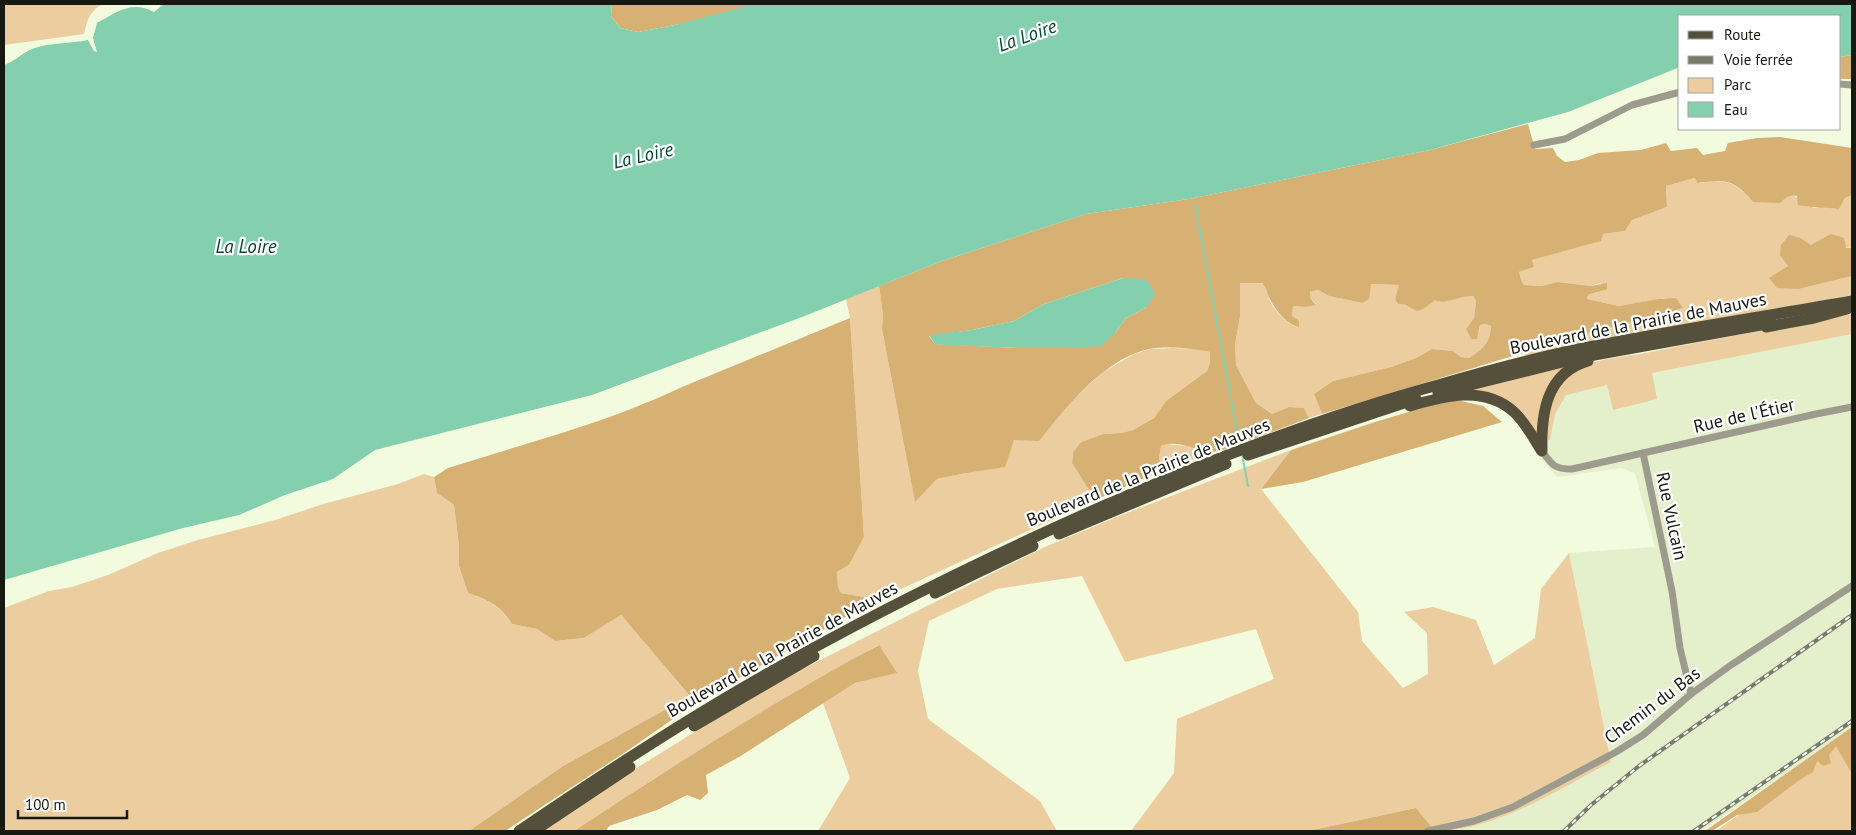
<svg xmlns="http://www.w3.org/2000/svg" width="1856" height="835" font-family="'PT Sans',sans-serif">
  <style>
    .built { fill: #e4efcb }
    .green { fill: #ebcd9f }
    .forest { fill: #d7b074; fill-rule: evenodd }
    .water { fill: #84d0ae }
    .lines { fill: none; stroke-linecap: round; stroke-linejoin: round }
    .stream { stroke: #84d0ae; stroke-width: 2 }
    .minor { stroke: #9c9b8e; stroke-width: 7 }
    .primary { stroke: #54503b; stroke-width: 11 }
    .rail-casing { stroke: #767c6a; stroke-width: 4 }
    .rail { stroke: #fff; stroke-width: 2; stroke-dasharray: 5.5; stroke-linecap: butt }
    .labels { text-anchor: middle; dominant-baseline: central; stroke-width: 4.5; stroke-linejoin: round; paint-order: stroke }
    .street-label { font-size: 18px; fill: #16190f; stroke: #fff }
    .water-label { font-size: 19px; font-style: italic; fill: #054731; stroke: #fff }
  </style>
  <rect width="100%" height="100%" fill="#f2fbde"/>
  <path class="built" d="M 1852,334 L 1852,727 L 1703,831 L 1442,831 L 1470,826 L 1501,817 L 1560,789 L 1611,762 L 1569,553 L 1655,547 L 1635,473 L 1621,468 L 1557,477 L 1536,453 L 1540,397 L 1651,373 Z"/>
  <g class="green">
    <path d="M 4,4 L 103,4 C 90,10 87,20 84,34 L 4,45 Z"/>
    <path d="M 1695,178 L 1697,183 C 1726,180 1733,179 1753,202 L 1793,195 L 1814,208 L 1821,207 L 1839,209 L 1845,198 L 1852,195 L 1852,248 L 1811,245 L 1801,238 L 1788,266 L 1770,278 L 1799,289 L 1852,276 L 1852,295 L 1530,357 L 1522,353 L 1565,340 L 1666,298 L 1619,306 L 1587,299 L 1588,295 L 1599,292 L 1601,283 L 1591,286 L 1558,282 L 1541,286 L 1524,285 L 1521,280 L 1519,272 L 1534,267 L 1532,260 L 1600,241 L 1603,234 L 1625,231 L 1632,220 L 1667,207 L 1666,186 Z"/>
    <path d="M 1252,282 C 1257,282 1263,282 1266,287 C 1269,291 1268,295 1269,299 C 1273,309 1288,325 1298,327 L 1292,316 L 1293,306 L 1305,307 L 1316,304 L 1310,298 L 1310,292 L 1318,290 L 1329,296 L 1362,303 L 1370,293 L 1370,284 L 1400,285 L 1395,300 L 1398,304 L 1425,308 L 1435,300 L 1450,300 L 1466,295 L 1473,296 L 1476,301 L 1474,318 L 1466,329 L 1471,339 L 1479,332 L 1480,325 L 1485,324 L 1491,326 C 1490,343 1483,349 1469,358 L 1461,357 L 1453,351 L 1432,349 L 1416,358 L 1391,367 L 1333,381 L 1314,394 L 1322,414 L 1309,418 L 1304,408 L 1289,407 L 1272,414 L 1256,403 L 1236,365 L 1235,345 L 1240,317 L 1240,283 Z"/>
    <path d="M 879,286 L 883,315 L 882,329 L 915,501 L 937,479 L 966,473 L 1067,405 L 1103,372 L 1134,354 L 1150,349 L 1173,348 L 1195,349 L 1210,352 L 1210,363 L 1207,371 L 1166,401 L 1154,418 L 1133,430 L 1121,433 L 1103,434 L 1081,442 L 1073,452 L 1072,463 L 1087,487 L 1098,499 L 868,604 L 864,597 L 841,593 L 838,587 L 837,572 L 849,565 L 864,537 L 850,318 L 846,299 Z"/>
    <path d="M 1852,314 L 1852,334 L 1652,373 L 1657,399 L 1613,410 L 1607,385 L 1566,395 L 1555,414 L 1550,440 L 1548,440 C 1546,412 1546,391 1572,373 C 1592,358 1622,357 1645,353 C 1714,339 1783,327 1852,314 Z"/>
    <path d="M 1567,366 L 1553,382 L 1540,439 L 1524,419 L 1472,391 L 1472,389 Z"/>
    <path d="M 1166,444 L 1187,446 L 1213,452 L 1162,470 L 1159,458 L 1161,446 Z"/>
    <path d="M 1291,450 L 1261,489 L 1358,612 L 1362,641 L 1403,688 L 1428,674 L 1427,633 L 1404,612 L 1433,607 L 1476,620 L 1494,665 L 1535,638 L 1541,589 L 1569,553 L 1611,762 C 1559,789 1496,831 1435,831 L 1416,808 L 1308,831 L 1131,831 L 1174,773 L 1177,719 L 1274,679 L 1256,629 L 1125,662 L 1082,576 L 997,589 L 929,621 L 918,671 L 928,719 L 1040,801 L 1057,831 L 818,831 L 850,778 L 823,703 L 855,683 L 896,673 L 878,645 L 734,729 L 649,782 L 574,831 L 541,831 L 606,787 L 722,715 L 787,677 L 911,614 L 1047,546 L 1124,514 Z"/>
    <path d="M 424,474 L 434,477 L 437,493 L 454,505 L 459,545 L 459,566 L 468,593 C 488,600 500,606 512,624 L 537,629 L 555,641 L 584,638 L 621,615 L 690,696 L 563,766 L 469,831 L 4,831 L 4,608 L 49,591 L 72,587 L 108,575 L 158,553 L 198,540 L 275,520 L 320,505 L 398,484 Z"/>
    <path d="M 1852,734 L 1852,831 L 1716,831 Z"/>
  </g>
  <g class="forest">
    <path d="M 612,4 L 785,4 L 638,32 L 620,28 L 611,16 Z"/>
    <path d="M 1852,55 L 1852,79 L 1840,79 L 1840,57 Z"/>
    <path d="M 1528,124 L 1535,149 L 1553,148 L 1557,156 L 1565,162 L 1579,160 L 1598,153 L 1641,150 L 1666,143 L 1671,151 L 1697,148 L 1703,155 L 1725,151 L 1728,143 L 1757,138 L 1780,137 L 1852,148 L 1852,195 L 1845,198 L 1839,209 C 1825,207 1812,208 1798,205 L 1797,196 C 1790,194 1785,198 1780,203 L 1753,202 C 1733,178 1726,180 1697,183 L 1695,178 L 1666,186 L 1667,207 L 1632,220 L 1625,231 L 1603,234 L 1601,241 L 1532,260 L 1534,267 L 1519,272 L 1521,280 L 1524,285 L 1541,286 L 1558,282 L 1591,286 L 1607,283 L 1607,289 L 1588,295 L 1587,299 L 1619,306 L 1658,299 L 1676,298 L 1683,308 L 1565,340 L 1322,414 L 1314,394 L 1333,381 L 1391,367 L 1416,358 L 1432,349 L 1453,351 L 1461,357 L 1469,358 C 1483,349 1490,343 1491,326 L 1485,324 L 1480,325 L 1477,339 L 1471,339 L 1466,329 L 1474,318 L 1476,301 L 1473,296 C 1460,295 1447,305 1435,300 L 1425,308 L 1417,311 L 1406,305 L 1398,304 L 1395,300 L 1399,285 L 1371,284 L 1369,299 L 1362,303 L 1329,296 L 1318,290 L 1310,292 L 1310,298 L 1316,305 L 1305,307 L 1293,306 L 1292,316 L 1299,321 L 1299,327 C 1288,325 1276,311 1271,301 C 1266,294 1269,290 1262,283 L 1240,283 L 1240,317 L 1235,345 L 1236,365 L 1256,403 L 1272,414 L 1289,407 L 1304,408 L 1309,418 L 1227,449 C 1222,450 1216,452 1211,452 C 1195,450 1176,439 1161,446 L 1159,458 L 1162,470 L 1098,499 L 1087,487 L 1072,463 L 1073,452 L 1081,442 L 1103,434 L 1121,433 L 1133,430 L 1154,418 L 1166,401 L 1207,371 L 1210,363 L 1210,352 C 1191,348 1168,346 1149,349 C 1105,358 1065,408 1039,441 L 1014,440 L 1005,467 L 966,473 L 937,479 L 915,502 L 882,329 L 883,315 L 879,286 L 942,261 L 1086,214 L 1189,199 L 1430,150 ZM 1123,278 L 1147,307 L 1126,318 L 1115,333 L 1019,348 L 935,344 L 929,336 L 972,330 L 1014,321 L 1044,304 Z"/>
    <path d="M 1831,234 L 1844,238 L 1846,248 L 1852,248 L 1852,276 L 1799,289 L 1777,288 L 1769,278 L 1788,266 L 1780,255 L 1781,245 L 1789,235 L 1801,238 L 1811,245 Z"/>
    <path d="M 850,318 L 864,537 L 849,565 L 837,572 L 838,587 L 841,593 L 864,597 L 868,604 L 696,703 L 627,751 L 505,831 L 469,831 L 563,766 L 690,696 L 621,615 L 584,638 L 555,641 L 537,629 L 512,624 C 500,605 488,600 468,593 L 459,566 L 459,545 L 454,505 L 437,493 L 434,477 L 448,468 C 526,443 607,423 682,387 Z"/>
    <path d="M 1457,400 L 1483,406 L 1502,422 L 1303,482 L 1261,489 L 1291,450 L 1375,422 L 1429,406 Z"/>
    <path d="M 879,645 L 897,673 L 855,683 L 739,757 L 706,775 L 708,793 L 700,800 L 687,795 L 657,810 L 609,826 L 606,831 L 574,831 C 673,766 774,701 879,645 Z"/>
    <path d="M 1852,727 L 1852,774 L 1836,746 L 1829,755 L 1831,763 L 1823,766 L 1817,761 L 1813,772 L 1798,781 L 1757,812 L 1737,815 L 1712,831 L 1705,831 Z"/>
    <path d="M 1416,808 L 1435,831 L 1308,831 Z"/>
  </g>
  <g class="water">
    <path d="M 164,4 L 612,4 L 611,16 L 620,28 L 638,32 L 675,25 L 751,5 L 1852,4 L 1852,55 L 1840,57 L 1840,16 L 1680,16 L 1680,67 L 1568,112 L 1430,150 L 1189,199 L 1086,214 L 942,261 L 802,317 L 592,395 L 375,450 L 333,479 L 285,495 L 239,515 L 183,528 L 4,580 L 4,65 C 14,62 22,53 32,49 C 50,42 70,44 88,40 L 94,51 L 97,52 L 93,38 L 97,23 C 117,12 132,0 154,12 Z"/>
    <path d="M 1123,278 L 1144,279 L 1150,284 L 1155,294 L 1147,307 L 1126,318 L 1115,333 L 1101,346 L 1070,348 L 1019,348 L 943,345 L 935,344 L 929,335 L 972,330 L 1014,321 L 1044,304 Z"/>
  </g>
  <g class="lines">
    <g class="stream">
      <path d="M 1195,204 L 1240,447"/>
      <path d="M 1242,454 L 1248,486"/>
    </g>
    <g class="minor">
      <path d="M 1840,84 L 1852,85"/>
      <path d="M 1534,145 L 1565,139 L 1632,105 L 1680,92"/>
      <path d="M 1542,451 C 1552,465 1554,469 1572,469 L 1643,453 L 1672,591 L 1680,648 L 1691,694"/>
      <path d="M 1643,453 L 1816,414 L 1852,407"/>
      <path d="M 1428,831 L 1474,821 L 1513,807 L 1616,752 L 1643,735 L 1691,694 L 1731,665 L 1852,586"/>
    </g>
    <g class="primary">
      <path d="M 1766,327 L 1814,318 L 1847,309"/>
      <path d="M 1438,393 L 1583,357 L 1772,323"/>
      <path d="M 1410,406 C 1444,396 1484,385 1514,412 C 1525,422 1533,437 1541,450"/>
      <path d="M 1542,451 C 1541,414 1546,373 1588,361"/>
      <path d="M 1248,455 L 1416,399"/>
      <path d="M 1059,534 L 1226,464"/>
      <path d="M 935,593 L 1033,546"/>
      <path d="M 694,726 L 814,656"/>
      <path d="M 519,831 C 591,782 664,734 739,690 C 857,621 979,561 1103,506 C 1212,459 1324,416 1438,385 C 1490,370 1542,356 1594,346 C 1680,329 1766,316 1852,301"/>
      <path d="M 534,831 L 630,767"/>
    </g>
    <defs>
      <g id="rail">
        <path d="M 1564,831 L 1591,805 L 1639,766 L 1852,615"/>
        <path d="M 1694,831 L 1852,721"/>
      </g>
    </defs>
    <use href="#rail" class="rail-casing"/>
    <use href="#rail" class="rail"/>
  </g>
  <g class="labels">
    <g class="street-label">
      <text transform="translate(1638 323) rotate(-11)">Boulevard de la Prairie de Mauves</text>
      <text transform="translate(1744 415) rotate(-13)">Rue de l'Étier</text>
      <text transform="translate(1148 472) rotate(-22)">Boulevard de la Prairie de Mauves</text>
      <text transform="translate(1672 516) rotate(78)">Rue Vulcain</text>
      <text transform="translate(782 649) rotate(-29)">Boulevard de la Prairie de Mauves</text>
      <text transform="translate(1652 705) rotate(-37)">Chemin du Bas</text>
    </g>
    <g class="water-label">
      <text transform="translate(1027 35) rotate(-20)">La Loire</text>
      <text transform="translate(643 155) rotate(-13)">La Loire</text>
      <text x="246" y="246">La Loire</text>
    </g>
  </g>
  <rect width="1856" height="835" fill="none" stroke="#16190f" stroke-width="10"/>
  <rect x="1678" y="15" width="162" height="115" fill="#ffffff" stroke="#a2a39f"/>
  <rect x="1688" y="31" width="25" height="8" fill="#54503b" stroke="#a2a39f"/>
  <text x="1724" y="40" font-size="15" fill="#16190f">Route</text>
  <rect x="1688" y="56" width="25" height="8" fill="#767c6a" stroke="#a2a39f"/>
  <text x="1724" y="65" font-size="15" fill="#16190f">Voie ferrée</text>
  <rect x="1688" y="78" width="25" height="15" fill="#ebcd9f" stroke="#a2a39f"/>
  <text x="1724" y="90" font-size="15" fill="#16190f">Parc</text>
  <rect x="1688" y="102" width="25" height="15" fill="#84d0ae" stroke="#a2a39f"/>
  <text x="1724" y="115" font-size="15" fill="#16190f">Eau</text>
  <path d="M18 810v8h109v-8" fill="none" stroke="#16190f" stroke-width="2.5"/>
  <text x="25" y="810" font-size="15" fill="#16190f" stroke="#ffffff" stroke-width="4" paint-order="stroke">100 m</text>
</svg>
